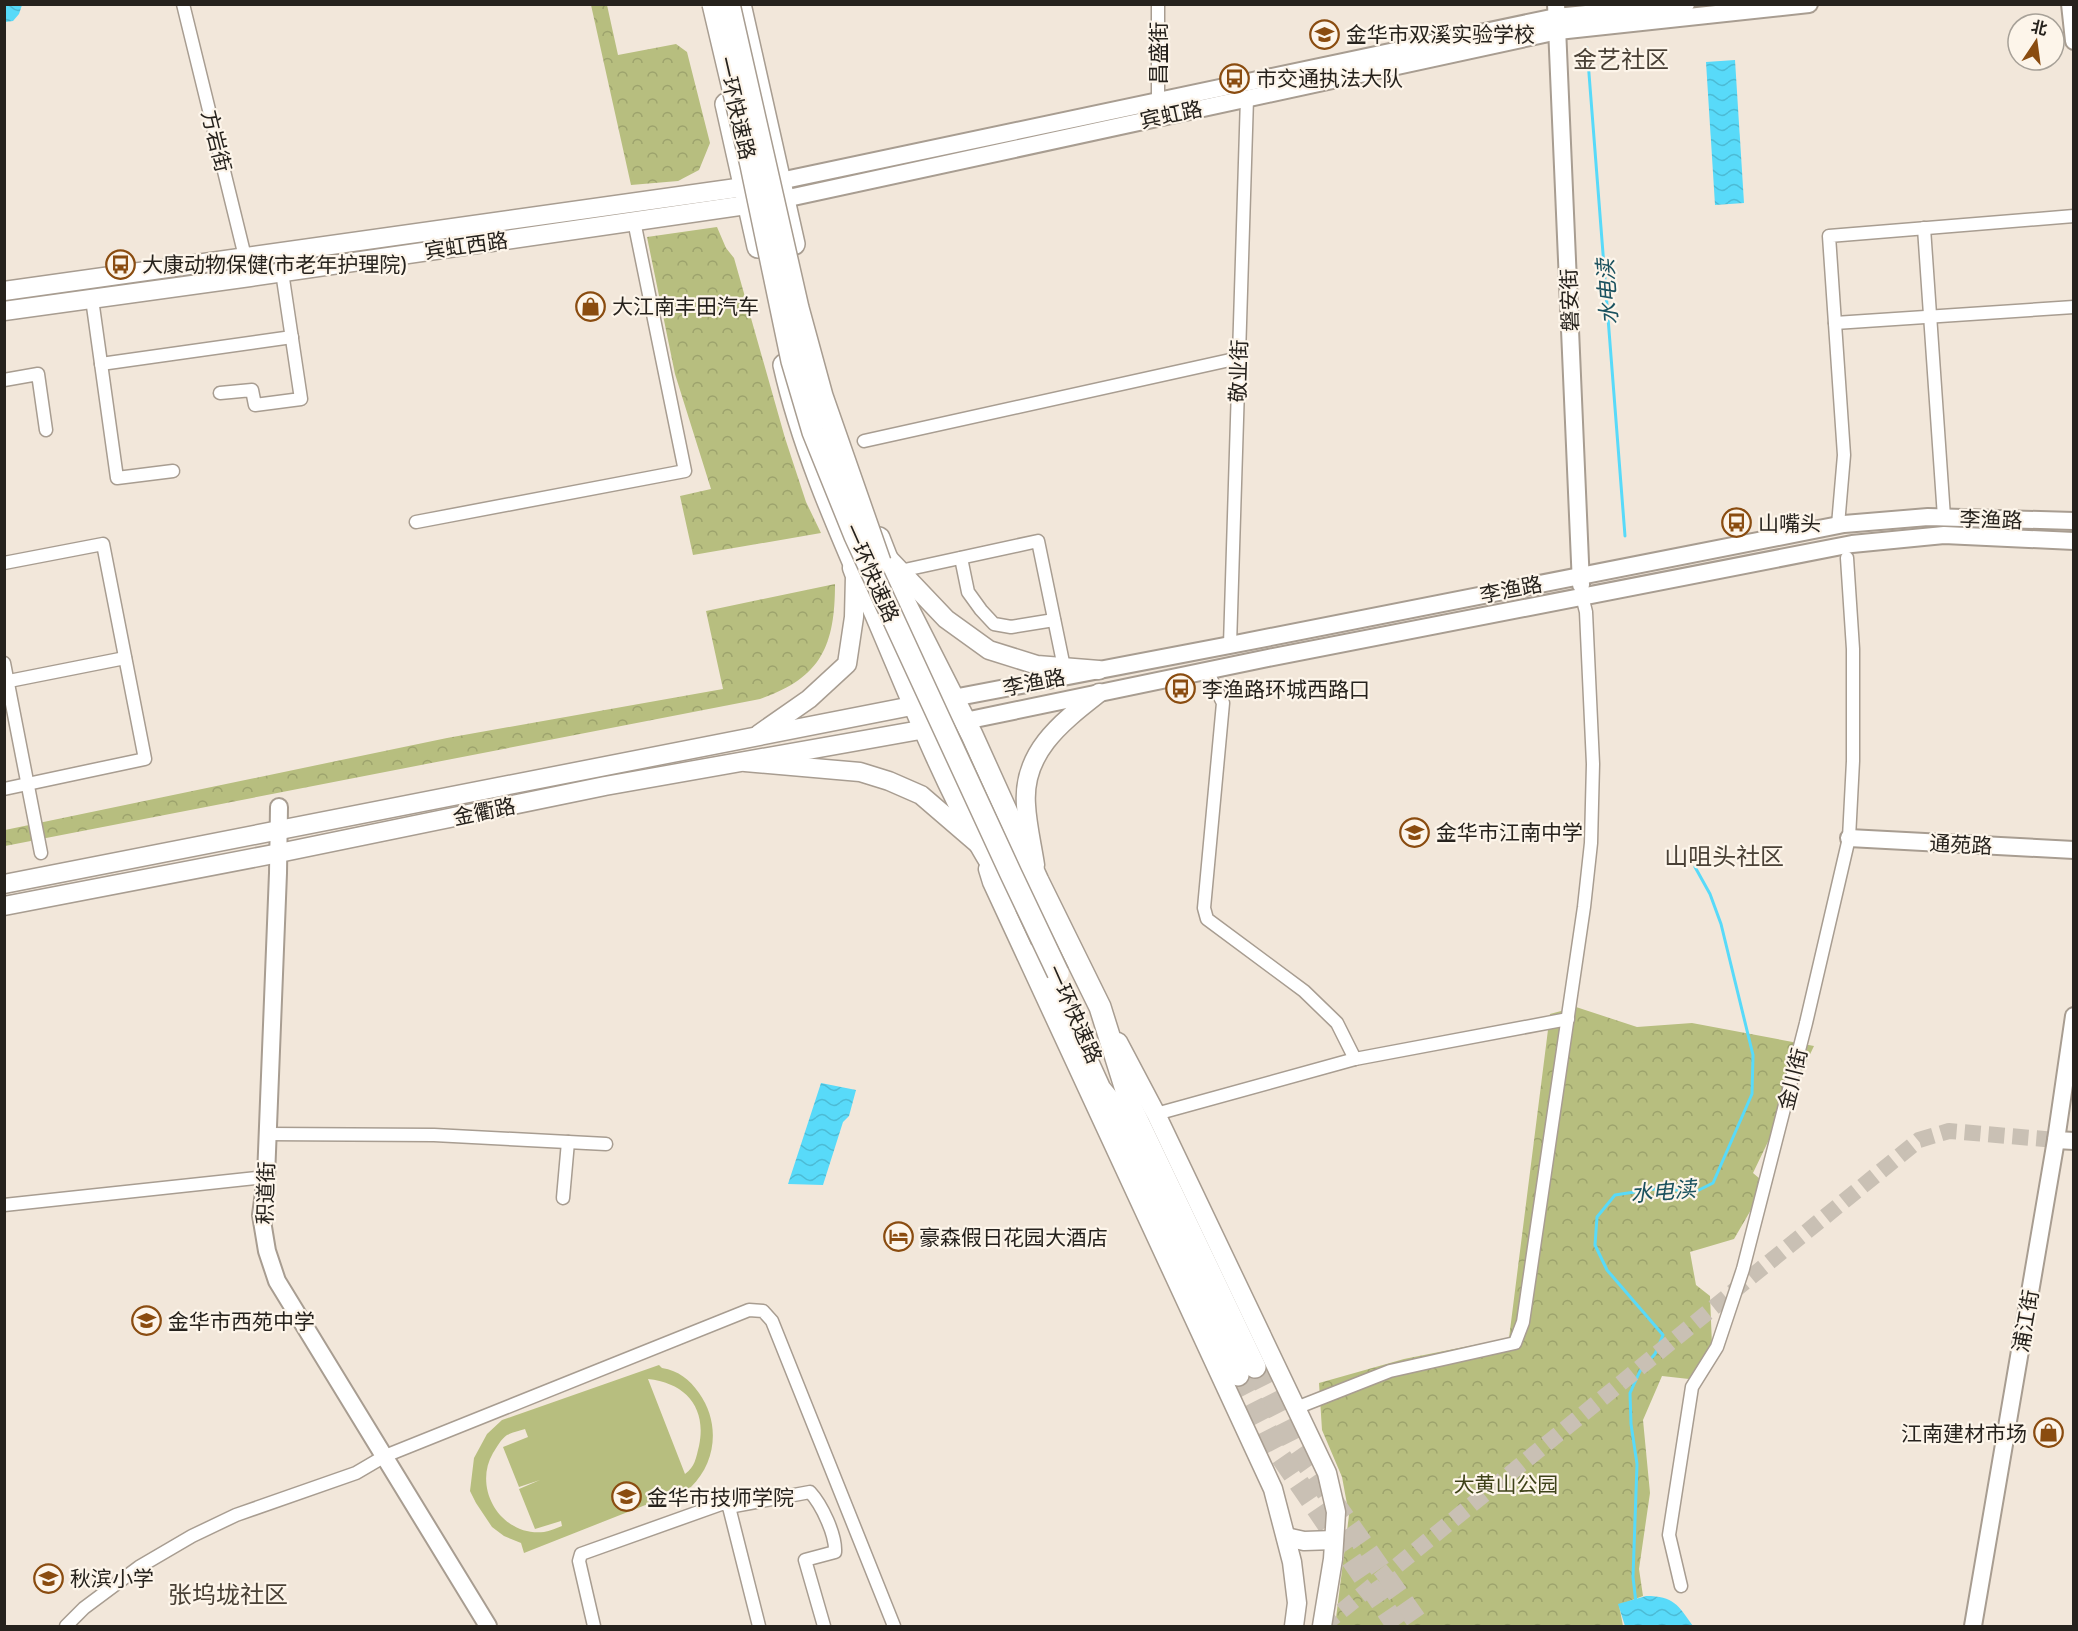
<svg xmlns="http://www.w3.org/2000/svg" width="2078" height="1631" font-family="'Noto Sans','Noto Sans SC',sans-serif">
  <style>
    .park { fill: url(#park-crowns) }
    .garden { fill: #b7be7f; fill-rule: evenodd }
    .water { fill: url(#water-waves) }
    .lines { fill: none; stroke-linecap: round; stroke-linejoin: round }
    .stream { stroke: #58daf9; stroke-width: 3 }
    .secondary-tunnel { stroke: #c9c0b4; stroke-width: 16; stroke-dasharray: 16 8; stroke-linecap: butt }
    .highway-tunnel { stroke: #c9c0b4; stroke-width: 21; stroke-dasharray: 21 10; stroke-linecap: butt }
    .street-casing { stroke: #a89d91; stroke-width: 15 }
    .secondary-casing { stroke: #a89d91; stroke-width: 20 }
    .primary-casing { stroke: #a89d91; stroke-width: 21 }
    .highway-casing { stroke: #a89d91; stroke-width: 24 }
    .street { stroke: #fff; stroke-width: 12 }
    .secondary { stroke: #fff; stroke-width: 16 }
    .primary { stroke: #fff; stroke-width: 18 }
    .highway { stroke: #fff; stroke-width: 21 }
    .highway-bridge-casing { stroke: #a89d91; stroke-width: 24; stroke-linecap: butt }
    .highway-bridge { stroke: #fff; stroke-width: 21 }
    .labels { text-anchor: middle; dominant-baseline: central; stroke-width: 4.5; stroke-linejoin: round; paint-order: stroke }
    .poi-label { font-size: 21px; fill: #26221d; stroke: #fdf5ea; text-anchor: start }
    .street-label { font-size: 21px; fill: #26221d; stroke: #fdf5ea }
    .park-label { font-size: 21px; fill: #3f431a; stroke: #fdf5ea }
    .water-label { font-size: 22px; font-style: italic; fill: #1b525f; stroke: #fdf5ea }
    .quarter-label { font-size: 24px; fill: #4a4136; stroke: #fdf5ea }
  </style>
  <defs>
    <pattern id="park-crowns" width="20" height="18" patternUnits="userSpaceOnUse" patternTransform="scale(1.5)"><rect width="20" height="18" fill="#b7be7f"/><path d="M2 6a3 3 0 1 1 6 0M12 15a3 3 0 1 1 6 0" fill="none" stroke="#9da36d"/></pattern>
    <pattern id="water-waves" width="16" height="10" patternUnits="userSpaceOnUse" patternTransform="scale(1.5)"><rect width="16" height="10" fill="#58daf9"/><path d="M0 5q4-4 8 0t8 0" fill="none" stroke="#4cbbd5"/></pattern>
  </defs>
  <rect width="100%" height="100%" fill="#f2e7da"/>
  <g class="park">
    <path d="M 591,5 L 607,5 L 618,55 L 676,44 L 687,52 L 710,143 L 699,170 L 678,181 L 631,185 Z"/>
    <path d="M 717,227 L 726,248 L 734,258 L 785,438 L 806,502 L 821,533 L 693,555 L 680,496 L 711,489 L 675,374 L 647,237 Z"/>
    <path d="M 835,584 C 835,646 821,678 760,699 L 5,846 L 5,830 L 447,738 L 723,689 L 706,611 Z"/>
    <path d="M 1576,1007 L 1637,1027 L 1692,1023 L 1814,1046 L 1753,1173 L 1766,1184 L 1734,1239 L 1690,1252 L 1696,1285 L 1710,1296 L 1712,1345 L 1689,1379 L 1662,1376 L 1643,1420 L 1650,1493 L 1639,1569 L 1643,1596 L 1619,1605 L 1623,1626 L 1335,1626 L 1349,1515 L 1342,1477 L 1322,1430 L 1319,1383 L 1404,1359 L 1509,1338 L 1550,1014 Z"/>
  </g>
  <path class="garden" d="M 659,1365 L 662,1368 C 679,1371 689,1379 699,1393 C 720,1422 717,1462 691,1487 L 524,1553 L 521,1543 L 504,1536 L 492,1527 L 476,1503 L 470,1491 L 474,1458 L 487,1434 L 502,1420 ZM 648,1379 C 686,1383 707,1408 699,1446 C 696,1458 695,1467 685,1474 ZM 525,1429 L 528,1437 L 503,1447 L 519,1487 L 540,1480 L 519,1489 L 535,1529 L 561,1521 L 562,1526 C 556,1528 550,1531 544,1532 C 502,1537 472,1489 493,1453 C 497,1447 501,1439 507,1435 C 513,1432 519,1431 525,1429 Z"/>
  <g class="water">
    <path d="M 5,4 L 22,5 L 19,14 L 13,21 L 5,22 Z"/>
    <path d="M 1735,60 L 1744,203 L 1715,205 L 1706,62 Z"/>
    <path d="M 821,1083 L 856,1090 L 849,1116 L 843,1122 L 823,1185 L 788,1184 Z"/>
    <path d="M 1646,1596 C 1674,1596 1678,1605 1693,1626 L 1625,1626 L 1618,1604 Z"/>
  </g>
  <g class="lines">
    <g class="stream">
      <path d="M 1587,48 L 1625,536"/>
      <path d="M 1636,1603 L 1633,1577 L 1637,1464 L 1631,1424 L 1630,1393 L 1640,1371 L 1655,1354 L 1663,1335 L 1607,1270 L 1595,1245 L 1597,1217 L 1615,1195 L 1654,1189 L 1697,1191 L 1713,1183 L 1752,1094 L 1753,1055 L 1721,924 L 1710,894 L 1695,867"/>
    </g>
    <path class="secondary-tunnel" d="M 1323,1626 L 1919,1140 L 1949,1131 L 2056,1140"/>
    <g class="highway-tunnel">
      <path d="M 1255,1367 L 1295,1447 L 1416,1620 L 1423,1626"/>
      <path d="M 1238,1375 L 1279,1454 L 1397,1626"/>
    </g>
    <defs>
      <g id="street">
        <path d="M 183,4 L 250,277"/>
        <path d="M 1158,101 L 1158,4"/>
        <path d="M 1924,228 L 1944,517"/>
        <path d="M 92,299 L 117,478 L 173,471"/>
        <path d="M 1835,323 L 2074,307"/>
        <path d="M 101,364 L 292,337"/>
        <path d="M 4,380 L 38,374 L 46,430"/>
        <path d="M 220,393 L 252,390 L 255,405 L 301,399 L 282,272"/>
        <path d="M 864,441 L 1239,358"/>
        <path d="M 416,522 L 685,471 L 634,221"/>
        <path d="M 1838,525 L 1844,455 L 1829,236 L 2074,216"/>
        <path d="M 961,558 L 968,592 L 981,610 L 994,624 L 1011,627 L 1054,620"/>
        <path d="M 4,563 L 103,544 L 145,759 L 4,789"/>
        <path d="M 900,571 L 1038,541 L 1065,672"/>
        <path d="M 1230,645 L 1247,98"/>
        <path d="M 4,663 L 41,853"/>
        <path d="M 1207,671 L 1223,703 L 1204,908 L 1207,919 L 1304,991 L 1337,1023 L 1355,1059"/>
        <path d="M 4,682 L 125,658"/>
        <path d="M 1156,1114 L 1355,1059 L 1568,1019"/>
        <path d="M 267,1134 L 434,1135 L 606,1144"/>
        <path d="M 563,1198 L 568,1142"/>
        <path d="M 4,1205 L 266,1177"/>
        <path d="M 1296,1408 L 1390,1371 L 1515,1343 L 1523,1322 L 1584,907 L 1591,843 L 1593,764 L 1586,612 L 1582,596"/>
        <path d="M 729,1507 L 810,1492 C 822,1505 836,1535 835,1552 L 805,1560 L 824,1626"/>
        <path d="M 1681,1586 L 1669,1535 L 1692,1387 L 1717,1347 L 1743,1269 L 1806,1023 L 1849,838 L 1853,761 L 1853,649 L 1847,558"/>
        <path d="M 66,1626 L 84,1608 L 139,1567 L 192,1536 L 236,1515 L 356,1473 L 385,1456 L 749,1310 L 763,1311 L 772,1321 L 894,1626"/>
        <path d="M 594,1626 L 579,1561 L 581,1554 L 724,1503 L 729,1507 L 759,1626"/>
      </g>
      <g id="secondary">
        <path d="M 1556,4 L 1581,585"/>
        <path d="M 2070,4 L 2074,41"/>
        <path d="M 780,181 L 1556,17 L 1686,4"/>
        <path d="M 784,199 L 1558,31 L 1809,4"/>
        <path d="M 953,698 L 1230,645 L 1844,524 L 1928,517 L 2074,521"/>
        <path d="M 965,721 L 1268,658 L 1852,544 L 1944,535 L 2074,541"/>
        <path d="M 279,807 L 278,873 L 266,1177 L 261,1215 L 267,1251 L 277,1281 L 488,1626"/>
        <path d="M 1849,838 L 2074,850"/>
        <path d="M 2056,1140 L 2074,1141"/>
        <path d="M 1973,1626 L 2056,1140 L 2074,1016"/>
      </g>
      <g id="primary">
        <path d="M 4,291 L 758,185"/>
        <path d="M 4,311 L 250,277 L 760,203"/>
        <path d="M 888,558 L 946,619 L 989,650 L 1037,665 L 1099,670"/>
        <path d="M 759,734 L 809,699 L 847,664 L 854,617 L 855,576 L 852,568"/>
        <path d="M 745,762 L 860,772 L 889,781 L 921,795 L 978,844"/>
        <path d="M 1035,865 C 1032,845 1027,825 1026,805 C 1022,752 1062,722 1099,693"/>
        <path d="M 988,869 L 992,882 L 1273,1489 L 1292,1562 L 1297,1603 L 1294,1626"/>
        <path d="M 4,884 L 927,703"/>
        <path d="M 4,906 L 279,853 L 605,786 L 937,727"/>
        <path d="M 1118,1042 L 1156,1114 L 1327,1473 L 1336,1512 L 1333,1559 L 1322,1626"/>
        <path d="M 1286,1537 L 1304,1541 L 1334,1540"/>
      </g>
      <g id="highway">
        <path d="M 740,4 L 794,244"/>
        <path d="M 726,104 L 758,247"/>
        <path d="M 784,365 C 804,454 843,538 879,622 C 911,697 941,774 981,846 C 991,864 1003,881 1013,901"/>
        <path d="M 879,538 L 902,597 L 972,735 L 1038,881 L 1100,1007 L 1132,1109 L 1255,1367"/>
        <path d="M 1038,953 L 1100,1089 L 1118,1111 L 1238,1375"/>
      </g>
    </defs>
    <use href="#street" class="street-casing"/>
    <use href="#secondary" class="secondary-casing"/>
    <use href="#primary" class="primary-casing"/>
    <use href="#highway" class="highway-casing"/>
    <use href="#street" class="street"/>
    <use href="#secondary" class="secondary"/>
    <use href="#primary" class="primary"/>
    <use href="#highway" class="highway"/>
    <defs>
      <g id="highway-bridge">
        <path d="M 713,4 L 751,165 L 792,361 L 813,432 L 855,536 L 1011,874 L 1058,973"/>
        <path d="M 729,4 L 798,308 L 822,396 L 880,562"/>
      </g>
    </defs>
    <use href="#highway-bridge" class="highway-bridge-casing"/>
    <use href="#highway-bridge" class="highway-bridge"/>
  </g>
  <defs>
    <symbol id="school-ring" viewBox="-11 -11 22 22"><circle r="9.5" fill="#fdf5ea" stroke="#8a4c10" stroke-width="1.5"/><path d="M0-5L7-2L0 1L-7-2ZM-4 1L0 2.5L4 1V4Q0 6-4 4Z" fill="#8a4c10"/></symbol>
    <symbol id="bus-ring" viewBox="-11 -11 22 22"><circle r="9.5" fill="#fdf5ea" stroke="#8a4c10" stroke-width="1.5"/><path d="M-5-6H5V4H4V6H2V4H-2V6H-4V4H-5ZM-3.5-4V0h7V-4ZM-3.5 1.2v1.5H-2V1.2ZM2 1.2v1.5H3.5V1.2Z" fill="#8a4c10"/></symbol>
    <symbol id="shop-ring" viewBox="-11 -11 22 22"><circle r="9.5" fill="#fdf5ea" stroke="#8a4c10" stroke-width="1.5"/><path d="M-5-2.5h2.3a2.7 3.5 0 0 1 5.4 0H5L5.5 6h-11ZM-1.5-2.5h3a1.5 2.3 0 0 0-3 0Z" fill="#8a4c10"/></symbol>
    <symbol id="hotel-ring" viewBox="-11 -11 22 22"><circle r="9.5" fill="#fdf5ea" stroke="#8a4c10" stroke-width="1.5"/><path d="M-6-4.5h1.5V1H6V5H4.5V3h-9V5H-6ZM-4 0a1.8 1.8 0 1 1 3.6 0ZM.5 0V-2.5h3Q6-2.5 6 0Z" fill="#8a4c10"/></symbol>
  </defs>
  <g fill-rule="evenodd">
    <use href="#school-ring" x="1308" y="18" width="33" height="33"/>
    <use href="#bus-ring" x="1218" y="62" width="33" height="33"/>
    <use href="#bus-ring" x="104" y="248" width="33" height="33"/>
    <use href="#shop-ring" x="574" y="290" width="33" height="33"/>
    <use href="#bus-ring" x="1720" y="506" width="33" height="33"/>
    <use href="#bus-ring" x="1164" y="672" width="33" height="33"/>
    <use href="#school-ring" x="1398" y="816" width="33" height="33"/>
    <use href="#hotel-ring" x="882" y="1220" width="33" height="33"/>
    <use href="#school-ring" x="130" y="1304" width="33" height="33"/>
    <use href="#shop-ring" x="2032" y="1416" width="33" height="33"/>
    <use href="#school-ring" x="610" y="1480" width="33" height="33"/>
    <use href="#school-ring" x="32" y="1562" width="33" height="33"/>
  </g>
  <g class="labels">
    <g class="poi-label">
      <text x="1346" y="34">金华市双溪实验学校</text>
      <text x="1256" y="78">市交通执法大队</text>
      <text x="142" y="264">大康动物保健(市老年护理院)</text>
      <text x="612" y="306">大江南丰田汽车</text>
      <text x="1758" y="523">山嘴头</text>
      <text x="1202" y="689">李渔路环城西路口</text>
      <text x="1436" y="832">金华市江南中学</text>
      <text x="919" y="1237">豪森假日花园大酒店</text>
      <text x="168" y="1321">金华市西苑中学</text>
      <text x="2027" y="1433" text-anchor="end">江南建材市场</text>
      <text x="647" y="1497">金华市技师学院</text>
      <text x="70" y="1578">秋滨小学</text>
    </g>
    <g class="street-label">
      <text transform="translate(1158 53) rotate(-90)">昌盛街</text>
      <text transform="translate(737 108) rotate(77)">一环快速路</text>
      <text transform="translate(1171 114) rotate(-12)">宾虹路</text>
      <text transform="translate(217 141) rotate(76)">方岩街</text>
      <text transform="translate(466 245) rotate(-8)">宾虹西路</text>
      <text transform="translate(1569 300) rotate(-92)">磐安街</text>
      <text transform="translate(1238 371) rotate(-88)">敬业街</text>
      <text transform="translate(1991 519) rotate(2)">李渔路</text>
      <text transform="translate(872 573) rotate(66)">一环快速路</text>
      <text transform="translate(1511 589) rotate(-11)">李渔路</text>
      <text transform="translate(1034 682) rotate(-11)">李渔路</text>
      <text transform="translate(484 811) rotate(-12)">金衢路</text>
      <text transform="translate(1961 844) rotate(3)">通苑路</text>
      <text transform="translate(1075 1014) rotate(66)">一环快速路</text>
      <text transform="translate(1792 1079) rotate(-76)">金川街</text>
      <text transform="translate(265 1193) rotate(-88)">积道街</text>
      <text transform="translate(2025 1321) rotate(-80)">浦江街</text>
    </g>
    <g class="park-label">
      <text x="1506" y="1484">大黄山公园</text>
    </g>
    <g class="water-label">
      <text transform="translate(1606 292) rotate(-94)">水电渎</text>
      <text transform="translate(1663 1190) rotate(-5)">水电渎</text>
    </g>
    <g class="quarter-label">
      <text x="1621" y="58">金艺社区</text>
      <text x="1724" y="855">山咀头社区</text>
      <text x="228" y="1593">张坞垅社区</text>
    </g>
  </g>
  <rect width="2078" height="1631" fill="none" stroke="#26221d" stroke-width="12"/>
  <g transform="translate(2036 42) rotate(13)"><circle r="28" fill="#fdf5ea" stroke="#a7a198" stroke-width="1.5"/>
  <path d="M0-4.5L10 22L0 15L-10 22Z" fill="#8a4c10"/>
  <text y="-9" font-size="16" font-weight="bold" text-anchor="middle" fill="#26221d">北</text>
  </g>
</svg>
